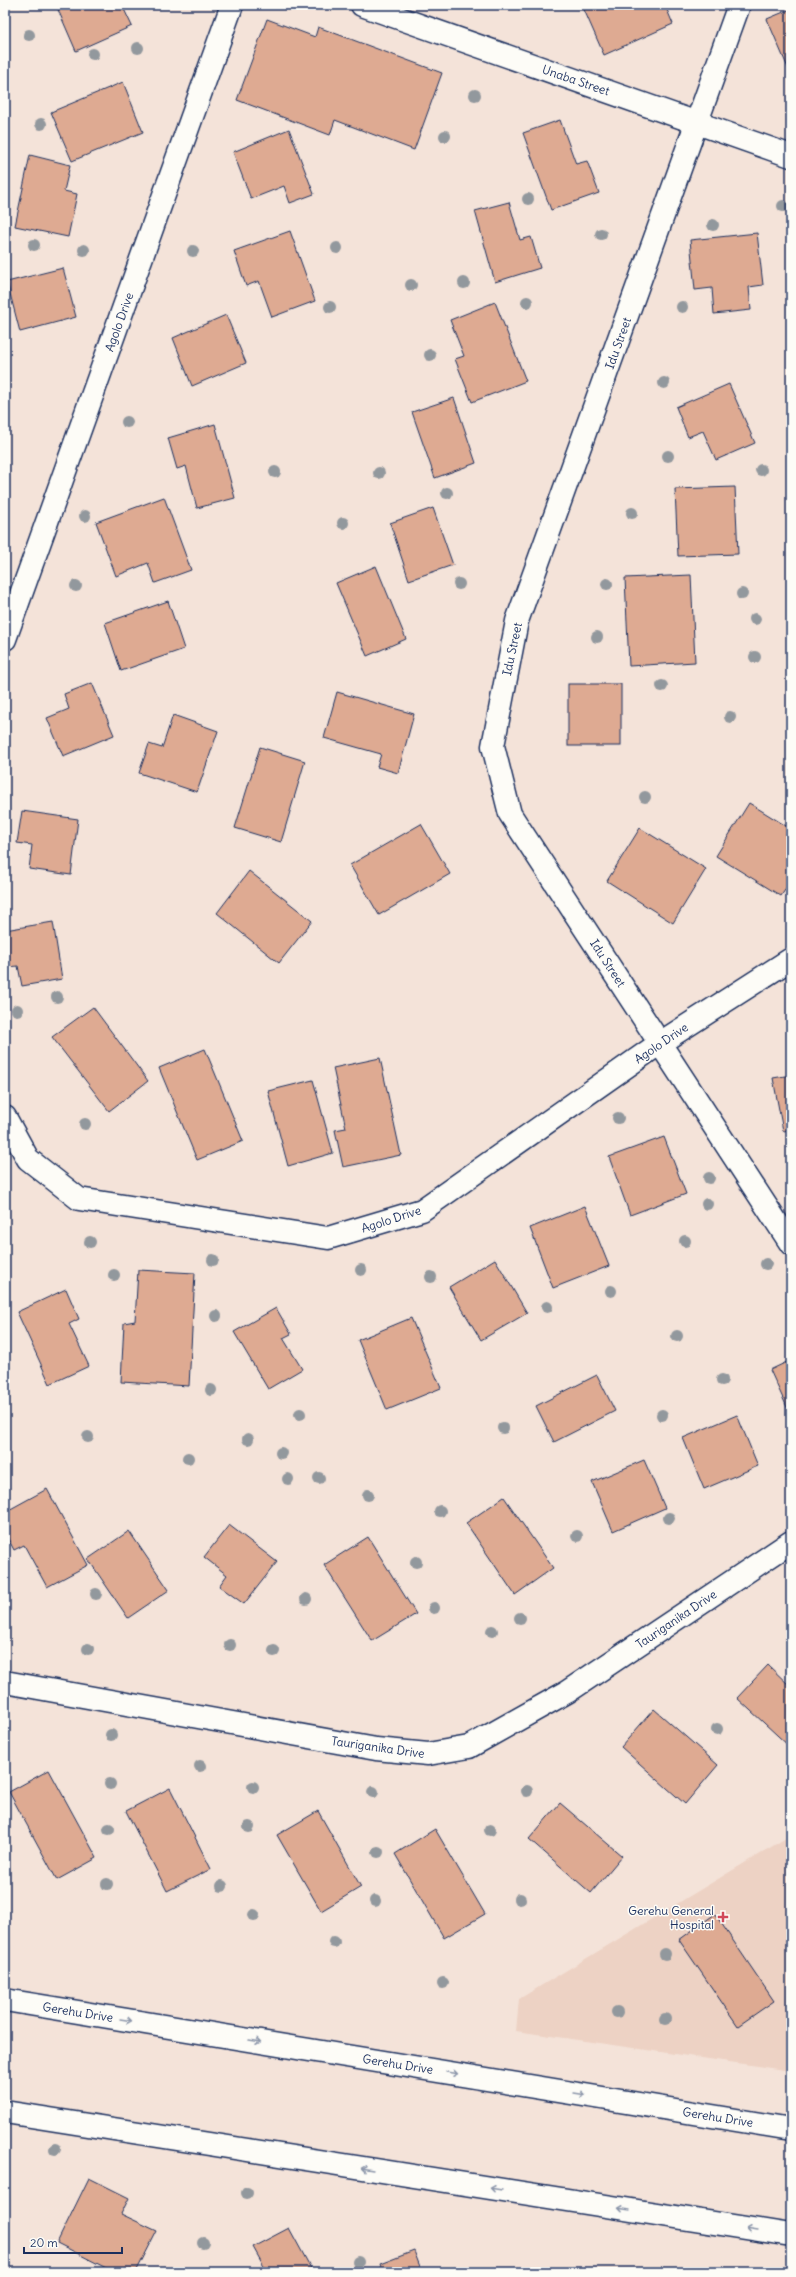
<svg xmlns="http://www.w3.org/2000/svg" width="796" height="2277" font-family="Delius,sans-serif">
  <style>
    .built { fill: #edd2c4 }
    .building { fill: #deaa92; stroke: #1b2f5e }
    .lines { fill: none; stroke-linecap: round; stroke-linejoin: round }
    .minor-casing { stroke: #1b2f5e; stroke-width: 25 }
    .minor { stroke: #fdfcf7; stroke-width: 22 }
    .tree { fill: #92989d }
    .oneway { stroke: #8c96aa }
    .poi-dot { fill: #d1495b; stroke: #fdfcf7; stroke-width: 1.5 }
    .labels { text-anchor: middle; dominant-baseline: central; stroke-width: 3; stroke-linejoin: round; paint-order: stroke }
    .street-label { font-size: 12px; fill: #1b2f5e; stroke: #fdfcf7 }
    .poi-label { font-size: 12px; fill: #1b2f5e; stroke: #fdfcf7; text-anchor: end }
  </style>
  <rect width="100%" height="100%" fill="#f4e3d9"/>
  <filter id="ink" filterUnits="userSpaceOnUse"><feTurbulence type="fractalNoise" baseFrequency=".025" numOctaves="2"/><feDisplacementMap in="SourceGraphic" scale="8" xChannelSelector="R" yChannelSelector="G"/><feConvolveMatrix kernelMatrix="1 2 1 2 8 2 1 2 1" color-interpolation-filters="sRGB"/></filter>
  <g filter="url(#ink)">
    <path class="built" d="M 791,1835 L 791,2071 L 516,2031 L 519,1999 Z"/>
    <g class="building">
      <path d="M 56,5 L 122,5 L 132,26 L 76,51 Z"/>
      <path d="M 582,5 L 665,5 L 673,24 L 604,55 Z"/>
      <path d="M 791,9 L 791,75 L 767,19 Z"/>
      <path d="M 267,19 L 315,37 L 318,27 L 442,73 L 414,150 L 335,120 L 330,135 L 237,100 Z"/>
      <path d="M 123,82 L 143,132 L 72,161 L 51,112 Z"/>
      <path d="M 560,120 L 576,164 L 587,161 L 599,193 L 551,210 L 523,133 Z"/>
      <path d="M 289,129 L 314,194 L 290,203 L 284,186 L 251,199 L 233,152 Z"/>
      <path d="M 30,155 L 70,165 L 64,191 L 77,194 L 68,237 L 15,226 Z"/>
      <path d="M 509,202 L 520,240 L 531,237 L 540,268 L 495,282 L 475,211 Z"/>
      <path d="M 290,231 L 315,301 L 272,317 L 259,281 L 246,286 L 234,251 Z"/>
      <path d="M 757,233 L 763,285 L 749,287 L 751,310 L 714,314 L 712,288 L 695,290 L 690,240 Z"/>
      <path d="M 63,268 L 76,317 L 20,332 L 7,282 Z"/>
      <path d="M 495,302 L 526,381 L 472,402 L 455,359 L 464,356 L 450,320 Z"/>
      <path d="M 226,315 L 246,363 L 192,386 L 173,338 Z"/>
      <path d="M 729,384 L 755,443 L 716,460 L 703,431 L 688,437 L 676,407 Z"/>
      <path d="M 454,398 L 476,463 L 435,478 L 412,412 Z"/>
      <path d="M 215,424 L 235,498 L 197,508 L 186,466 L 177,469 L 168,438 Z"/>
      <path d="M 735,487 L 738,554 L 678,556 L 675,489 Z"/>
      <path d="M 164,497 L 191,570 L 155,583 L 148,563 L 116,576 L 96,522 Z"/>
      <path d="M 433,508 L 453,565 L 409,580 L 390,523 Z"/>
      <path d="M 376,566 L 406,639 L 367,656 L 336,583 Z"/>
      <path d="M 691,575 L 695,662 L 629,666 L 625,578 Z"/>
      <path d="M 168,601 L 184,649 L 121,671 L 105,623 Z"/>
      <path d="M 92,683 L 114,735 L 63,756 L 47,718 L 69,709 L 64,694 Z"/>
      <rect x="568" y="684" width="53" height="62"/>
      <path d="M 337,692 L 414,714 L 398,773 L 377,767 L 381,754 L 324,738 Z"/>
      <path d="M 173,715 L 218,731 L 197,792 L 139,773 L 149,744 L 162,748 Z"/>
      <path d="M 260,747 L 305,761 L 281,842 L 235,828 Z"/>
      <path d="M 749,803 L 791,829 L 791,881 L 781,896 L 716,856 Z"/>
      <path d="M 22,811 L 78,819 L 71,875 L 29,869 L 32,845 L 17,843 Z"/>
      <path d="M 421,824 L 450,874 L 379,915 L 350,865 Z"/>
      <path d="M 640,828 L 706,869 L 673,923 L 607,881 Z"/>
      <path d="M 249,871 L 312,921 L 279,963 L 217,913 Z"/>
      <path d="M 53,922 L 62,979 L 22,986 L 18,966 L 7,967 L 5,930 Z"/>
      <path d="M 93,1007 L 148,1081 L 109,1111 L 52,1037 Z"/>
      <path d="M 205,1049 L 243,1141 L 197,1160 L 159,1068 Z"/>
      <path d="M 380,1058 L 401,1155 L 343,1167 L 335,1130 L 346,1128 L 333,1068 Z"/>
      <path d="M 791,1075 L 791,1130 L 783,1131 L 773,1078 Z"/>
      <path d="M 313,1080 L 333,1153 L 288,1166 L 268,1091 Z"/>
      <path d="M 664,1137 L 686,1194 L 630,1215 L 609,1157 Z"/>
      <path d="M 585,1206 L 609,1266 L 553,1288 L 530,1228 Z"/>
      <path d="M 495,1259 L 527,1313 L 481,1340 L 449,1287 Z"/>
      <path d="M 138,1270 L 195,1273 L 189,1386 L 121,1382 L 124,1323 L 135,1321 Z"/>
      <path d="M 66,1289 L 79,1319 L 69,1324 L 89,1366 L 50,1384 L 17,1312 Z"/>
      <path d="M 276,1308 L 291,1334 L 283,1338 L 302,1369 L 268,1389 L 234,1332 Z"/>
      <path d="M 411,1318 L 441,1388 L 387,1410 L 358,1340 Z"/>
      <path d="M 791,1360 L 791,1416 L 770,1370 Z"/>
      <path d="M 597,1375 L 615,1411 L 554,1442 L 536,1406 Z"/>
      <path d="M 737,1415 L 758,1466 L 704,1489 L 683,1438 Z"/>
      <path d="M 644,1460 L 665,1508 L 613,1531 L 592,1482 Z"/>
      <path d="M 47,1489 L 88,1565 L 47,1587 L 24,1545 L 14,1550 L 5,1533 L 5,1512 Z"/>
      <path d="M 504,1497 L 553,1568 L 515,1595 L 466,1523 Z"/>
      <path d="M 229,1525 L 277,1562 L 244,1604 L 219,1586 L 227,1575 L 204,1557 Z"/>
      <path d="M 129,1531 L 169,1590 L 128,1618 L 88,1559 Z"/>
      <path d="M 368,1537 L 416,1614 L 372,1641 L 324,1565 Z"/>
      <path d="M 768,1665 L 791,1687 L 791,1748 L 737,1698 Z"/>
      <path d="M 654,1709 L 718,1765 L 685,1804 L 621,1747 Z"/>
      <path d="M 49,1770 L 97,1858 L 57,1880 L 9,1792 Z"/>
      <path d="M 170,1788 L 211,1869 L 167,1891 L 126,1811 Z"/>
      <path d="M 560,1803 L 622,1856 L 591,1893 L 529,1839 Z"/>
      <path d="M 318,1811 L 361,1887 L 321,1911 L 277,1835 Z"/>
      <path d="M 435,1829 L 485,1914 L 444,1938 L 395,1854 Z"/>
      <path d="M 715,1914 L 774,2001 L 738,2026 L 679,1940 Z"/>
      <path d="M 89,2178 L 129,2198 L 121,2214 L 157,2231 L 136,2272 L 114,2272 L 57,2243 Z"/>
      <path d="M 289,2228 L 313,2272 L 267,2272 L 253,2247 Z"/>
      <path d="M 414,2251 L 422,2272 L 383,2272 L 380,2264 Z"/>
    </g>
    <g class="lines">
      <defs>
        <g id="minor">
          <path d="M 362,5 L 791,156"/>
          <path d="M 739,5 L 517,621 L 493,746 L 510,814 L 791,1244"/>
          <path d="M 5,639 L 232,5"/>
          <path d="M 5,1117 L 28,1159 L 79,1199 L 328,1238 L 422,1210 L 660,1043 L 791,959"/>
          <path d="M 5,1682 L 376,1749 L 428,1754 L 469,1747 L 567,1692 L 791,1542"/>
          <path d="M 5,2000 L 791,2129"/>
          <path d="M 5,2112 L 791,2235"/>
        </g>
      </defs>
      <use href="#minor" class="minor-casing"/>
      <use href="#minor" class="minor"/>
    </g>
    <g class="tree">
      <circle cx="29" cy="35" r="6"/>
      <circle cx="138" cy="48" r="6"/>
      <circle cx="93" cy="54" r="6"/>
      <circle cx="475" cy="95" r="6"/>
      <circle cx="41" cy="124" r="6"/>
      <circle cx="445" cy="136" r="6"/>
      <circle cx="528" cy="199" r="6"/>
      <circle cx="783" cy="206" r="6"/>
      <circle cx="713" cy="225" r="6"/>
      <circle cx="601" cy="234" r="6"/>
      <circle cx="34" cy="245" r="6"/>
      <circle cx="337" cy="248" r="6"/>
      <circle cx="84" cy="250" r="6"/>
      <circle cx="193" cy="251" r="6"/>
      <circle cx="464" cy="283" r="6"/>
      <circle cx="411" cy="285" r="6"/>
      <circle cx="527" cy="302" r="6"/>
      <circle cx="330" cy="307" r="6"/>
      <circle cx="682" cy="307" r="6"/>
      <circle cx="430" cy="355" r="6"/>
      <circle cx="664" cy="383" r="6"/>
      <circle cx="127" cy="422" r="6"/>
      <circle cx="668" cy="456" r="6"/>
      <circle cx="761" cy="470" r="6"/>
      <circle cx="275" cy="472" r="6"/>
      <circle cx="379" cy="473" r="6"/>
      <circle cx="447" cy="493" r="6"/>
      <circle cx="632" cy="513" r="6"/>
      <circle cx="85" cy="516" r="6"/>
      <circle cx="343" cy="523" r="6"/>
      <circle cx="459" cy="584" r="6"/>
      <circle cx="607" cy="584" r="6"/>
      <circle cx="76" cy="586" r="6"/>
      <circle cx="742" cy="594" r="6"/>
      <circle cx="755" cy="619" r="6"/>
      <circle cx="597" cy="637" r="6"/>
      <circle cx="755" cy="657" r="6"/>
      <circle cx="662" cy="686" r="6"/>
      <circle cx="730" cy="717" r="6"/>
      <circle cx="645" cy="797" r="6"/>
      <circle cx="57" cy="997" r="6"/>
      <circle cx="17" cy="1010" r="6"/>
      <circle cx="618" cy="1118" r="6"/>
      <circle cx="85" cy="1124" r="6"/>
      <circle cx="709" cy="1178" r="6"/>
      <circle cx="707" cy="1204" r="6"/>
      <circle cx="685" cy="1241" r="6"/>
      <circle cx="90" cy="1242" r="6"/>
      <circle cx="213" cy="1260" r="6"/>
      <circle cx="766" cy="1264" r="6"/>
      <circle cx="361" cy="1270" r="6"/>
      <circle cx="114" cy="1275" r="6"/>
      <circle cx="431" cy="1277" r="6"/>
      <circle cx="611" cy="1291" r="6"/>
      <circle cx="547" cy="1307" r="6"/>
      <circle cx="216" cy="1316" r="6"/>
      <circle cx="677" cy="1336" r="6"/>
      <circle cx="722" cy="1380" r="6"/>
      <circle cx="211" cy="1390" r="6"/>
      <circle cx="300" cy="1414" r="6"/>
      <circle cx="662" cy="1415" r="6"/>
      <circle cx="503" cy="1428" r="6"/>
      <circle cx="88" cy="1437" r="6"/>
      <circle cx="248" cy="1439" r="6"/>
      <circle cx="281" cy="1453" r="6"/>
      <circle cx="188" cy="1458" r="6"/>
      <circle cx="319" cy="1478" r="6"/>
      <circle cx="288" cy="1479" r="6"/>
      <circle cx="368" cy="1495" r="6"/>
      <circle cx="440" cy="1511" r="6"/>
      <circle cx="669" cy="1518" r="6"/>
      <circle cx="577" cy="1536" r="6"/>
      <circle cx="416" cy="1562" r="6"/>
      <circle cx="96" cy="1594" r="6"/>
      <circle cx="306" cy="1599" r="6"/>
      <circle cx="434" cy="1608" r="6"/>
      <circle cx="520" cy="1618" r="6"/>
      <circle cx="492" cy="1631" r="6"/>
      <circle cx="230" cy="1645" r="6"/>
      <circle cx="88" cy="1649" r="6"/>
      <circle cx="274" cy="1651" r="6"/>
      <circle cx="717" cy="1729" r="6"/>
      <circle cx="111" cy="1735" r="6"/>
      <circle cx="200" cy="1766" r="6"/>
      <circle cx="110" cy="1784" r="6"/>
      <circle cx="253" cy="1787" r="6"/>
      <circle cx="527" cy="1791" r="6"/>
      <circle cx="373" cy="1792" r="6"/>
      <circle cx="249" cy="1827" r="6"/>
      <circle cx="109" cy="1829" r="6"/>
      <circle cx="490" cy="1830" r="6"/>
      <circle cx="378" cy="1852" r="6"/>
      <circle cx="107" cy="1884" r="6"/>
      <circle cx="222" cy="1886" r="6"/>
      <circle cx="520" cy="1899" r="6"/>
      <circle cx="375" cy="1901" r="6"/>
      <circle cx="254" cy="1915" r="6"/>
      <circle cx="334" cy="1942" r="6"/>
      <circle cx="665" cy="1954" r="6"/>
      <circle cx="443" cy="1983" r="6"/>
      <circle cx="617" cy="2012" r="6"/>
      <circle cx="665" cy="2019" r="6"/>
      <circle cx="55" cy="2149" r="6"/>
      <circle cx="247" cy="2193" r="6"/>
      <circle cx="203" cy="2243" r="6"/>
      <circle cx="358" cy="2262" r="6"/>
    </g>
    <defs><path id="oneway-shaft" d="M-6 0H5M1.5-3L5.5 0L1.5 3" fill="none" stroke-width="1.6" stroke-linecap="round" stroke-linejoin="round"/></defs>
    <g class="oneway">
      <use href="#oneway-shaft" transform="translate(126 2020) rotate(9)"/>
      <use href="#oneway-shaft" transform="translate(255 2041) rotate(9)"/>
      <use href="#oneway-shaft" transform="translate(452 2073) rotate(9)"/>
      <use href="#oneway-shaft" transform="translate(580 2094) rotate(9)"/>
      <use href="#oneway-shaft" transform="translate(367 2169) rotate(-171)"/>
      <use href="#oneway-shaft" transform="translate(496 2189) rotate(-171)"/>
      <use href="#oneway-shaft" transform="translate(624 2209) rotate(-171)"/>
      <use href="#oneway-shaft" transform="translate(752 2229) rotate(-171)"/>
    </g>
  </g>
  <path class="poi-dot" d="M721 1911h4v4h4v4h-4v4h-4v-4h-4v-4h4z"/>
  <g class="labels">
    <g class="street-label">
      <text transform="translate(576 80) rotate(19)">Unaba Street</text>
      <text transform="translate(119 322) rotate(-70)">Agolo Drive</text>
      <text transform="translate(618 343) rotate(-70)">Idu Street</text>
      <text transform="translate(512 649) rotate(-78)">Idu Street</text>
      <text transform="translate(608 963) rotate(57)">Idu Street</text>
      <text transform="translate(661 1043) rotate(-34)">Agolo Drive</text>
      <text transform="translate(391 1219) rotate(-18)">Agolo Drive</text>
      <text transform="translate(676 1619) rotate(-34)">Tauriganika Drive</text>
      <text transform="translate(378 1747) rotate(8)">Tauriganika Drive</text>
      <text transform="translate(78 2012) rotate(9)">Gerehu Drive</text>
      <text transform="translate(398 2064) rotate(9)">Gerehu Drive</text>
      <text transform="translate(718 2117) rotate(9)">Gerehu Drive</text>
    </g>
    <g class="poi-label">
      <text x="714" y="1910">Gerehu General<tspan x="714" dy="14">Hospital</tspan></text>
    </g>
  </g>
  <rect width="796" height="2277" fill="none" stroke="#fdfcf7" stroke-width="20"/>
  <rect x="10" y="10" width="776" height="2257" fill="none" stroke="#1b2f5e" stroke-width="1.5" filter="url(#ink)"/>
  <path d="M24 2247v6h98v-6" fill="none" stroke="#1b2f5e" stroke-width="2"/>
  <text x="30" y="2247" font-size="12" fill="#1b2f5e" stroke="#fdfcf7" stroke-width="3" paint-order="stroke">20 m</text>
</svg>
